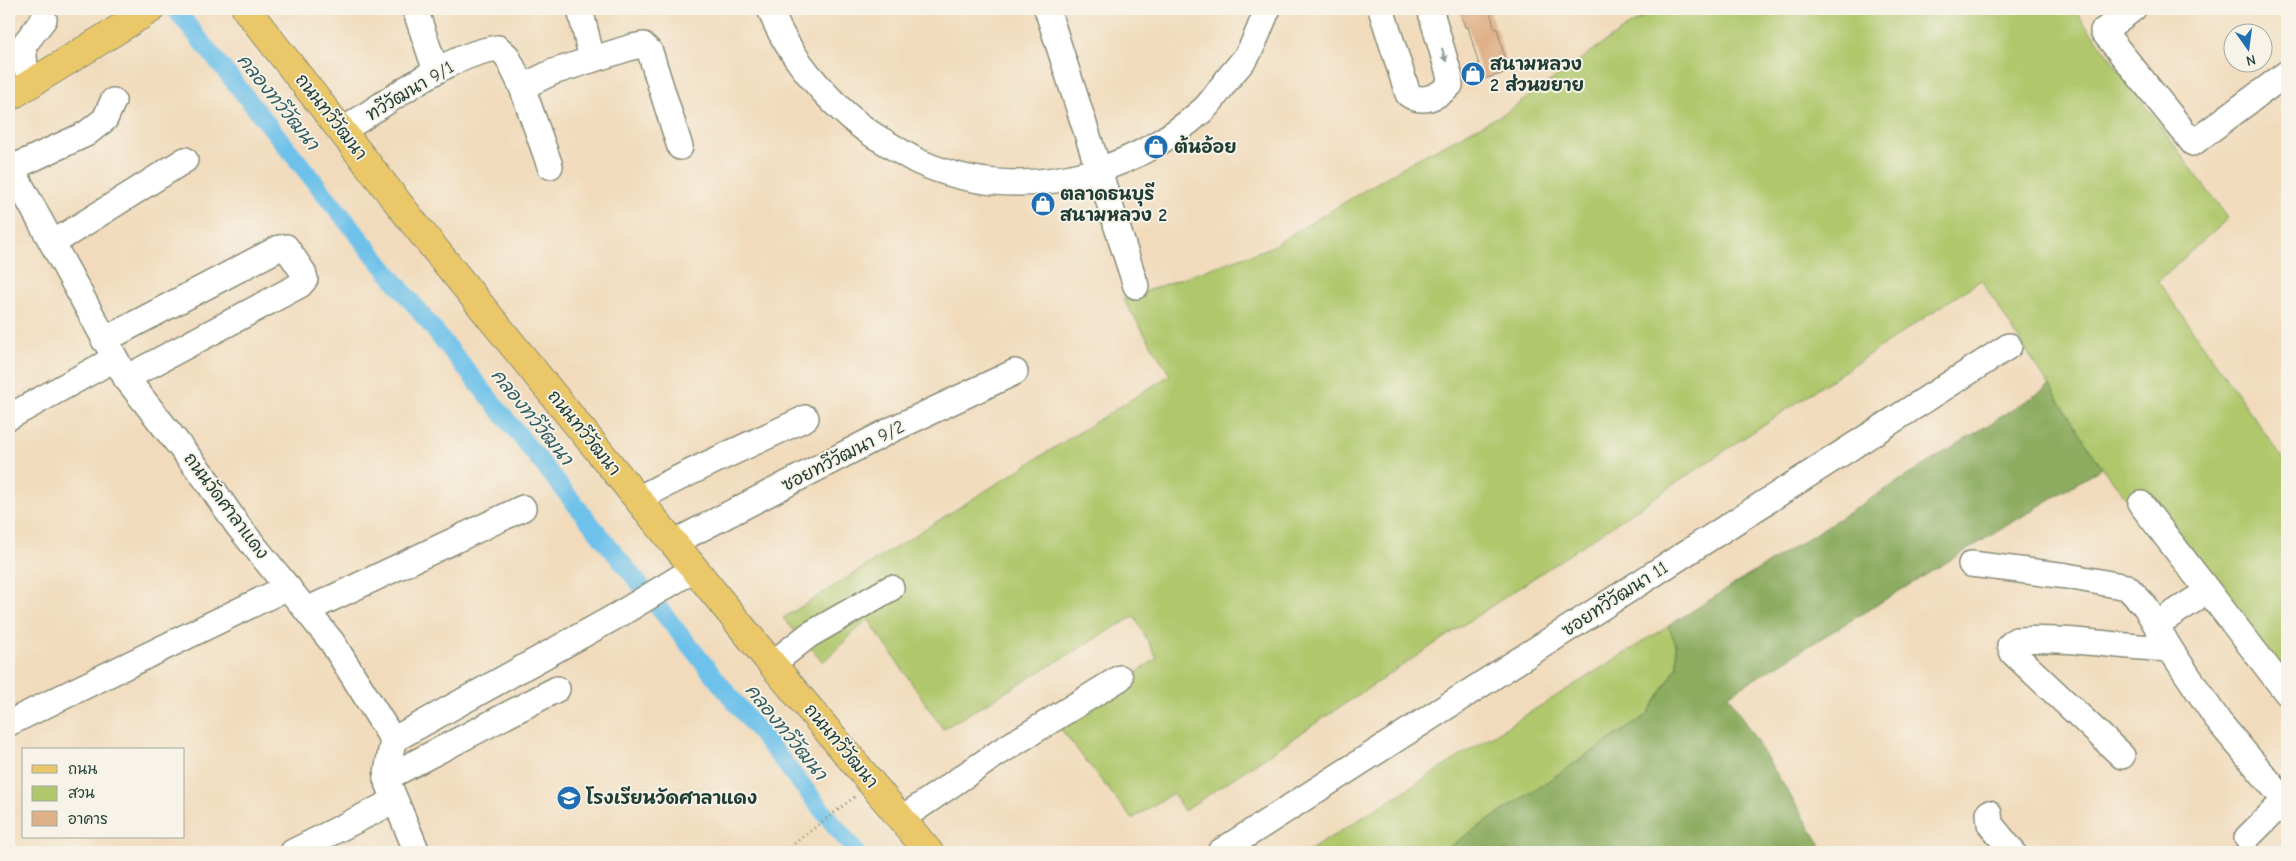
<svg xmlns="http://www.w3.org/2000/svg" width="2296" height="861" font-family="'Comic Neue','Playpen Sans Thai',sans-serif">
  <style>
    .green { fill: #b0c76c; stroke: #688250 }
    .forest { fill: #8cac60; stroke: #56744a }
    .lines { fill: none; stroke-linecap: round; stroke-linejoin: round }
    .canal { stroke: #6dc1ea; stroke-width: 18 }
    .building { fill: #dfb189 }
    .minor-casing { stroke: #888c78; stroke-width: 28 }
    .major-casing { stroke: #888c78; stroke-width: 30 }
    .path { stroke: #888c78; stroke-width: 3; stroke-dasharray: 1 4; stroke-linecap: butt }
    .minor { stroke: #fff; stroke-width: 25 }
    .major { stroke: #eac769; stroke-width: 28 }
    .oneway { fill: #8f9e9a }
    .labels { text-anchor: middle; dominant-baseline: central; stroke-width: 4; stroke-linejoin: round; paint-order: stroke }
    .poi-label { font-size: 18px; font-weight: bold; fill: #1f3d34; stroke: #f7f3e8; text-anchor: start }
    .street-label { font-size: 18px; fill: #1f3d34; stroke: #f7f3e8 }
    .water-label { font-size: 19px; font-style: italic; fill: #325e62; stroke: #f7f3e8 }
  </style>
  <rect width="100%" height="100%" fill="#f7f3e8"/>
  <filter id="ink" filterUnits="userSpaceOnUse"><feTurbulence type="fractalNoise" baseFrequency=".02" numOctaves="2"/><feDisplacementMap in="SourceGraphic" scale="10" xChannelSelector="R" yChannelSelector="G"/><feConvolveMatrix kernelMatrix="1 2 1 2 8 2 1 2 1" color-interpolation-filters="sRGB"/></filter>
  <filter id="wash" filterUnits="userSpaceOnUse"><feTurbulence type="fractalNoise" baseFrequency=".0096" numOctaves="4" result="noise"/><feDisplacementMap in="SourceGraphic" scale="20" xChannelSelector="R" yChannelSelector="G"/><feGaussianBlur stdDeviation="1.12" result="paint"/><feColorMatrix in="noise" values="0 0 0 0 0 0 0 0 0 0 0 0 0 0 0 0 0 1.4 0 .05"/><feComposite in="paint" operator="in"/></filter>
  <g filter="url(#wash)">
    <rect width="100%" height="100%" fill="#f1dbbc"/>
    <g class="green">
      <path d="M 1655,9 L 2074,9 L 2228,218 L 2158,281 L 2287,464 L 2287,692 L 2102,468 L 1981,280 L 1184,811 L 1173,793 L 1132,819 L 1060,728 L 1157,658 L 1134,616 L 943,729 L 868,619 L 823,662 L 783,618 L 1170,375 L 1123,299 L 1269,248 L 1413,161 L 1507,112 L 1612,37 Z"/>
      <path d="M 1668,626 L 1676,644 L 1677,667 L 1647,715 L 1441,852 L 1307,852 Z"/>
    </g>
    <path class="forest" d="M 2050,386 L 2102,468 L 1728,695 L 1825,852 L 1441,852 L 1647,715 L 1677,667 L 1676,644 L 1668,626 Z"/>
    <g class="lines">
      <path class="canal" d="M 175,9 L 856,852"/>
    </g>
    <g id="blocks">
      <path class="building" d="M 1459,9 L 1489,9 L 1495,29 L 1497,28 L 1508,72 L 1483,79 L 1468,27 L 1465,27 Z"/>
    </g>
  </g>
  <g filter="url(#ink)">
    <use href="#blocks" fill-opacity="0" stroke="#888c78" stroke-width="1"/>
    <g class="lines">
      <defs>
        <g id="minor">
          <path d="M 415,9 L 436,71"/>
          <path d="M 580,9 L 592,59"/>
          <path d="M 770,9 C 788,58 838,115 883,141 C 895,148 907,156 919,162 C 1015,205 1127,178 1203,110 C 1212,102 1219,90 1227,80 C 1233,72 1242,63 1248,54 C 1256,40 1261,23 1268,9"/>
          <path d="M 1047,9 L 1136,286"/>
          <path d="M 1381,9 L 1408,94 C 1422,105 1439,96 1450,85 L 1449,74 L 1430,9"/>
          <path d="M 2133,9 L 2103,31 L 2193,143 L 2287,73"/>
          <path d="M 34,80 L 25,66 L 23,46 L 44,19"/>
          <path d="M 522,87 L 553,72 L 632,47 L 643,45 L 650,52 L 680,147"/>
          <path d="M 342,131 C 386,104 446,55 498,48 L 507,56 L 522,87 L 550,166"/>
          <path d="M 9,164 L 126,378 L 205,478 L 238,526 L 332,642 L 393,740 L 386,778 L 417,852"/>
          <path d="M 12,168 L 86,134 L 105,119 L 113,101"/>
          <path d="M 53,243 L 185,160"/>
          <path d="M 104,340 L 279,248 L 286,247 L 303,272 L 305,279 L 300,285 L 126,378"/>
          <path d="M 9,417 L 114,359"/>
          <path d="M 638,499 C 693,469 750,445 806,418"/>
          <path d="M 2141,504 L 2287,693"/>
          <path d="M 673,543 L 891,430 L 1015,372"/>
          <path d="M 1971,564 L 2067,576 L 2127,587 L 2145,606 L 2170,649 L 2219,722 L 2287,803"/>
          <path d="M 307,610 L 523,508"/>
          <path d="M 2157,624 L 2194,600"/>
          <path d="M 772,664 L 809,635 L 891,588"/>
          <path d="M 9,723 L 288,587"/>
          <path d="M 393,740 L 620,614 L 694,569"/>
          <path d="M 2122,756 L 2013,653 L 2010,645 L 2016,640 C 2067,637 2119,647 2170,649"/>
          <path d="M 386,778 L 557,689"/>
          <path d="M 1989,813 L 1990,824 L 2013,852"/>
          <path d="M 901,819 L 998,753 L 1120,678"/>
          <path d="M 2247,838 L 2285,800"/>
          <path d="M 293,852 L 394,801"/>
          <path d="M 1220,852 L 2009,346"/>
        </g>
        <g id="major">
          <path d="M 246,9 L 417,227 L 762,652 L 929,852"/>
          <path d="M 9,97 L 151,9"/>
        </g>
      </defs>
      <use href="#minor" class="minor-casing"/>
      <use href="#major" class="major-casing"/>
      <path class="path" d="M 791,852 L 790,849 L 796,842 L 856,796"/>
      <use href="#minor" class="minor"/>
      <use href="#major" class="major"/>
    </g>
    <defs><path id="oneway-solid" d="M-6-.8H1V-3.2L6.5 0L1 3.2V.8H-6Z" transform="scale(1.25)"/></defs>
    <use class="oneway" href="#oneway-solid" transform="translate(1444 55) rotate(73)"/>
  </g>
  <defs>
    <symbol id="shop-disc" viewBox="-11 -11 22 22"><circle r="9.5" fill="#1f6fb2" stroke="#f7f3e8"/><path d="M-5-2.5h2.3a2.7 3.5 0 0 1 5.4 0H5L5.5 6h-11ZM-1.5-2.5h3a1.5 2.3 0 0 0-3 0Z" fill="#fff"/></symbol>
    <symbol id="school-disc" viewBox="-11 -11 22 22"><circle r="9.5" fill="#1f6fb2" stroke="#f7f3e8"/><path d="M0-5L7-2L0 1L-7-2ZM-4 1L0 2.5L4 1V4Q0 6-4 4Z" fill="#fff"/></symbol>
  </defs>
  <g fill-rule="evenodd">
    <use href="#shop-disc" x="1459" y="60" width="28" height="28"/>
    <use href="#shop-disc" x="1142" y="133" width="28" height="28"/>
    <use href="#shop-disc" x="1029" y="190" width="28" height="28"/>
    <use href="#school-disc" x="555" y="784" width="28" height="28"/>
  </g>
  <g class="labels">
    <g class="poi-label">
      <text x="1490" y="64">สนามหลวง<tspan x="1490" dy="21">2 ส่วนขยาย</tspan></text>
      <text x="1174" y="147">ต้นอ้อย</text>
      <text x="1060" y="194">ตลาดธนบุรี<tspan x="1060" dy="21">สนามหลวง 2</tspan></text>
      <text x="586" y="798">โรงเรียนวัดศาลาแดง</text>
    </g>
    <g class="street-label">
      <text transform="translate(410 91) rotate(-31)">ทวีวัฒนา 9/1</text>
      <text transform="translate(331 117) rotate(52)">ถนนทวีวัฒนา</text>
      <text transform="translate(584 433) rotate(51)">ถนนทวีวัฒนา</text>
      <text transform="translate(843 456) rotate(-27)">ซอยทวีวัฒนา 9/2</text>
      <text transform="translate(226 506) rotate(53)">ถนนวัดศาลาแดง</text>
      <text transform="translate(1615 599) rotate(-33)">ซอยทวีวัฒนา 11</text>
      <text transform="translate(841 746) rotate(50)">ถนนทวีวัฒนา</text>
    </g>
    <g class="water-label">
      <text transform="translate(278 102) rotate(51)">คลองทวีวัฒนา</text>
      <text transform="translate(532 417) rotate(51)">คลองทวีวัฒนา</text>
      <text transform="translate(786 732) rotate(51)">คลองทวีวัฒนา</text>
    </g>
  </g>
  <rect width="2296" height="861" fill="none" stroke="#f7f3e8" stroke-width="30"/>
  <rect x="22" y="748" width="162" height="90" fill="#f7f3e8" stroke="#a1aaa0"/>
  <rect x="32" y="765" width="25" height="8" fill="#eac769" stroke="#a1aaa0"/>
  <text x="68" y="774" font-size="15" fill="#1f3d34">ถนน</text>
  <rect x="32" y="786" width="25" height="15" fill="#b0c76c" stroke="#a1aaa0"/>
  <text x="68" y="798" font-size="15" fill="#1f3d34">สวน</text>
  <rect x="32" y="811" width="25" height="15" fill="#dfb189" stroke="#a1aaa0"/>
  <text x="68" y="824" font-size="15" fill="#1f3d34">อาคาร</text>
  <g transform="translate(2248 48) rotate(166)"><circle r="24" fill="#f7f3e8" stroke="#a1aaa0"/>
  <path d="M0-4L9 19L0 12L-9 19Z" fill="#1f6fb2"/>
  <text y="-8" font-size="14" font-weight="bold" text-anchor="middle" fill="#1f3d34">N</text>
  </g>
</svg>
